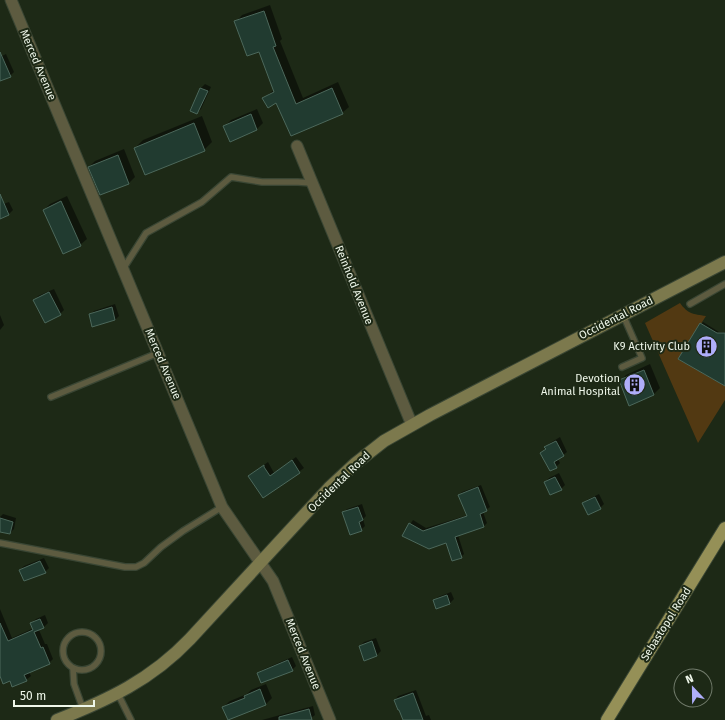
<svg xmlns="http://www.w3.org/2000/svg" width="725" height="720" font-family="'Fira Sans',sans-serif">
  <style>
    .green { fill: #523912 }
    .shadow { fill: #0007 }
    .building { fill: #213b30; stroke: #4c685b }
    .lines { fill: none; stroke-linecap: round; stroke-linejoin: round }
    .lane-casing { stroke: #3a4634; stroke-width: 8 }
    .street-casing { stroke: #3a4634; stroke-width: 13 }
    .secondary-casing { stroke: #3a4634; stroke-width: 14 }
    .primary-casing { stroke: #3a4634; stroke-width: 14 }
    .lane { stroke: #5d5b40; stroke-width: 5.5 }
    .street { stroke: #5d5b40; stroke-width: 11 }
    .secondary { stroke: #7c794d; stroke-width: 12 }
    .primary { stroke: #959057; stroke-width: 12 }
    .labels { text-anchor: middle; dominant-baseline: central; stroke-width: 4; stroke-linejoin: round; paint-order: stroke }
    .street-label { font-size: 11px; fill: #eff7ea; stroke: #1d2916 }
    .poi-label { font-size: 11px; fill: #eff7ea; stroke: #1d2916; text-anchor: end }
  </style>
  <rect width="100%" height="100%" fill="#1d2916"/>
  <path class="green" d="M 680,303 C 688,314 693,314 706,316 L 678,359 L 725,386 L 725,400 L 698,443 L 645,323 Z"/>
  <g class="shadow">
    <path d="M 270,5 L 282,39 L 280,41 L 303,98 L 338,82 L 349,107 L 342,113 L 264,98 L 275,89 L 259,51 L 236,22 L 242,15 Z"/>
    <path d="M 6,54 L 14,72 L 10,76 L 0,80 L 0,57 Z"/>
    <path d="M 205,84 L 211,87 L 201,109 L 197,113 L 191,110 L 201,88 Z"/>
    <path d="M 257,109 L 263,123 L 257,129 L 231,141 L 225,126 L 231,120 Z"/>
    <path d="M 202,116 L 212,142 L 204,150 L 135,148 L 143,140 Z"/>
    <path d="M 124,149 L 135,177 L 129,183 L 100,194 L 89,167 L 95,161 Z"/>
    <path d="M 67,196 L 87,239 L 80,245 L 44,210 L 50,204 Z"/>
    <path d="M 9,202 L 13,210 L 9,214 L 0,218 L 0,205 Z"/>
    <path d="M 54,289 L 64,310 L 60,314 L 35,300 L 38,296 Z"/>
    <path d="M 115,304 L 119,316 L 115,320 L 93,326 L 90,315 L 94,311 Z"/>
    <path d="M 0,315 L 4,325 L 0,330 Z"/>
    <path d="M 703,322 L 719,332 L 725,332 L 725,385 L 680,359 Z"/>
    <path d="M 650,364 L 660,388 L 654,394 L 630,404 L 620,381 L 626,375 Z"/>
    <path d="M 560,437 L 567,452 L 558,459 L 560,463 L 556,467 L 541,453 L 546,448 L 546,447 L 550,443 Z"/>
    <path d="M 296,457 L 304,468 L 264,497 L 249,476 L 268,462 L 274,473 Z"/>
    <path d="M 559,473 L 565,485 L 561,489 L 545,482 L 549,478 Z"/>
    <path d="M 481,485 L 490,507 L 483,512 L 487,523 L 484,526 L 458,535 L 464,554 L 461,557 L 447,542 L 403,535 L 413,520 L 426,528 L 468,515 L 459,495 L 462,492 Z"/>
    <path d="M 599,494 L 604,504 L 600,508 L 583,504 L 587,500 Z"/>
    <path d="M 362,504 L 366,516 L 363,519 L 365,526 L 361,530 L 343,513 L 347,509 Z"/>
    <path d="M 3,514 L 16,518 L 14,529 L 10,533 L 0,530 L 0,517 Z"/>
    <path d="M 44,558 L 49,568 L 45,572 L 20,570 L 24,566 Z"/>
    <path d="M 451,592 L 454,599 L 450,603 L 437,608 L 434,601 L 438,597 Z"/>
    <path d="M 0,609 L 12,638 L 34,628 L 31,623 L 36,619 L 45,615 L 48,623 L 44,627 L 39,630 L 45,644 L 47,644 L 53,659 L 49,663 L 29,672 L 31,676 L 26,680 L 10,680 L 0,673 Z"/>
    <path d="M 376,638 L 381,651 L 377,655 L 360,646 L 364,642 Z"/>
    <path d="M 292,657 L 296,666 L 292,670 L 258,673 L 262,670 Z"/>
    <path d="M 266,684 L 272,698 L 266,704 L 228,719 L 223,707 L 230,701 L 247,694 L 251,690 Z"/>
    <path d="M 416,690 L 426,716 L 429,715 L 431,720 L 416,720 L 395,700 L 398,696 Z"/>
    <path d="M 313,706 L 315,715 L 311,718 L 306,720 L 262,720 Z"/>
  </g>
  <g class="building">
    <path d="M 264,11 L 276,46 L 273,47 L 296,104 L 332,88 L 343,114 L 291,136 L 276,103 L 268,108 L 262,98 L 274,92 L 259,52 L 247,56 L 234,21 Z"/>
    <path d="M 0,52 L 11,77 L 0,81 Z"/>
    <path d="M 200,88 L 208,91 L 197,114 L 190,111 Z"/>
    <path d="M 251,114 L 257,130 L 230,142 L 223,126 Z"/>
    <path d="M 194,123 L 205,151 L 145,175 L 134,148 Z"/>
    <path d="M 118,155 L 129,184 L 100,195 L 88,167 Z"/>
    <path d="M 0,194 L 9,215 L 0,219 Z"/>
    <path d="M 61,201 L 81,246 L 63,254 L 43,210 Z"/>
    <path d="M 49,292 L 61,315 L 45,323 L 33,300 Z"/>
    <path d="M 112,307 L 115,320 L 92,327 L 89,314 Z"/>
    <path d="M 700,323 L 717,333 L 725,333 L 725,386 L 678,359 Z"/>
    <path d="M 644,370 L 654,395 L 629,406 L 619,380 Z"/>
    <path d="M 556,441 L 564,456 L 554,462 L 557,468 L 550,471 L 540,453 L 546,449 L 544,447 Z"/>
    <path d="M 292,460 L 300,473 L 263,498 L 248,476 L 264,465 L 264,467 L 270,476 Z"/>
    <path d="M 555,477 L 562,490 L 550,495 L 544,482 Z"/>
    <path d="M 478,487 L 487,511 L 480,514 L 484,527 L 455,537 L 462,558 L 452,561 L 446,543 L 429,549 L 402,536 L 409,523 L 423,531 L 467,516 L 458,495 Z"/>
    <path d="M 595,497 L 601,509 L 588,515 L 582,503 Z"/>
    <path d="M 358,507 L 363,520 L 359,522 L 362,531 L 350,535 L 342,512 Z"/>
    <path d="M 0,518 L 13,522 L 10,534 L 0,532 Z"/>
    <path d="M 40,561 L 46,573 L 24,581 L 19,570 Z"/>
    <path d="M 447,595 L 450,604 L 436,609 L 433,600 Z"/>
    <path d="M 40,619 L 44,628 L 34,632 L 41,648 L 43,647 L 50,664 L 24,675 L 27,681 L 12,687 L 10,681 L 3,684 L 0,676 L 0,623 L 8,641 L 33,630 L 30,623 Z"/>
    <path d="M 372,641 L 377,656 L 364,661 L 359,646 Z"/>
    <path d="M 288,660 L 293,671 L 261,683 L 257,673 Z"/>
    <path d="M 260,689 L 266,705 L 228,720 L 222,707 L 245,698 L 244,696 Z"/>
    <path d="M 413,693 L 423,720 L 403,720 L 399,710 L 398,710 L 394,700 Z"/>
    <path d="M 309,709 L 312,720 L 279,720 L 279,717 Z"/>
  </g>
  <g class="lines">
    <defs>
      <g id="lane">
        <path d="M 123,269 L 146,233 L 202,202 L 231,177 L 262,182 L 298,182 L 312,183"/>
        <path d="M 690,304 L 725,284"/>
        <path d="M 622,367 L 642,358 L 623,315"/>
        <path d="M 51,397 L 158,353"/>
        <path d="M 0,543 L 125,567 L 136,567 L 144,563 L 161,547 L 183,531 L 222,507"/>
        <circle cx="82" cy="651" r="19"/>
        <path d="M 73,668 L 74,684 L 83,709"/>
        <path d="M 118,694 L 131,720"/>
      </g>
      <g id="street">
        <path d="M 11,0 L 222,507 L 273,581 L 330,720"/>
        <path d="M 297,146 L 412,425"/>
      </g>
      <path id="secondary" d="M 57,720 C 108,700 151,680 190,639 L 329,488 L 356,463 L 384,441 L 430,415 L 725,262"/>
      <path id="primary" d="M 607,720 L 725,528"/>
    </defs>
    <use href="#lane" class="lane-casing"/>
    <use href="#street" class="street-casing"/>
    <use href="#secondary" class="secondary-casing"/>
    <use href="#primary" class="primary-casing"/>
    <use href="#lane" class="lane"/>
    <use href="#street" class="street"/>
    <use href="#secondary" class="secondary"/>
    <use href="#primary" class="primary"/>
  </g>
  <defs>
    <symbol id="building-disc" viewBox="-11 -11 22 22"><circle r="9.5" fill="#afaefa" stroke="#1d2916"/><path d="M-4-6H4V6H1V3H-1V6H-4ZM-2.5-4.3h1.7v1.8h-1.7ZM.8-4.3h1.7v1.8H.8ZM-2.5-1h1.7V.8h-1.7ZM.8-1h1.7V.8H.8Z" fill="#111"/></symbol>
  </defs>
  <g fill-rule="evenodd">
    <use href="#building-disc" x="694" y="334" width="25" height="25"/>
    <use href="#building-disc" x="622" y="372" width="25" height="25"/>
  </g>
  <g class="labels">
    <g class="street-label">
      <text transform="translate(38 65) rotate(67)">Merced Avenue</text>
      <text transform="translate(354 285) rotate(68)">Reinhold Avenue</text>
      <text transform="translate(616 318) rotate(-27)">Occidental Road</text>
      <text transform="translate(163 364) rotate(67)">Merced Avenue</text>
      <text transform="translate(339 482) rotate(-44)">Occidental Road</text>
      <text transform="translate(666 624) rotate(-58)">Sebastopol Road</text>
      <text transform="translate(303 654) rotate(68)">Merced Avenue</text>
    </g>
    <g class="poi-label">
      <text x="690" y="346">K9 Activity Club</text>
      <text x="620" y="378">Devotion<tspan x="620" dy="13">Animal Hospital</tspan></text>
    </g>
  </g>
  <g transform="translate(693 688) rotate(338)"><circle r="19" fill="#1d2916" stroke="#717b6b"/>
  <path d="M0-3L7 15L0 10L-7 15Z" fill="#afaefa"/>
  <text y="-6" font-size="11" font-weight="bold" text-anchor="middle" fill="#eff7ea">N</text>
  </g>
  <path d="M14 700v6h80v-6" fill="none" stroke="#eff7ea" stroke-width="2"/>
  <text x="20" y="700" font-size="12" fill="#eff7ea" stroke="#1d2916" stroke-width="3" paint-order="stroke">50 m</text>
</svg>
